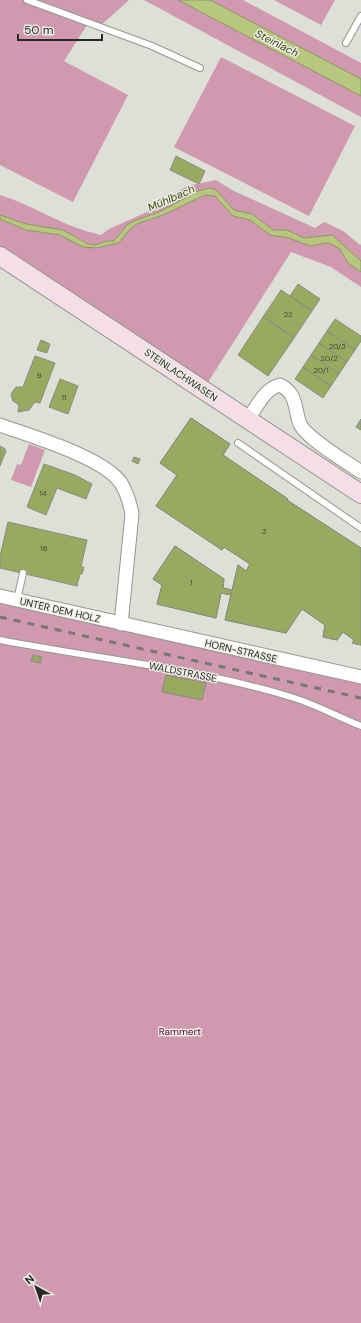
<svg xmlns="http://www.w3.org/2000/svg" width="361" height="1323" font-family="'DM Sans',sans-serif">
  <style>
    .green { fill: #d099af }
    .water { fill: #b8c77e; stroke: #8d9864 }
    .building { fill: #9aa960; stroke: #898c82 }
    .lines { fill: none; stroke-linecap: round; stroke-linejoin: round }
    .lane-casing { stroke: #95978e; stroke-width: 8 }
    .street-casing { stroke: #95978e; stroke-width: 15 }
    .secondary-casing { stroke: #95978e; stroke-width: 20 }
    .lane { stroke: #fff; stroke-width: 6 }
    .street { stroke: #fff; stroke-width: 13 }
    .secondary { stroke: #f6dee8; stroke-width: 18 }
    .rail { stroke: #767871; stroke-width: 3; stroke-dasharray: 7 7; stroke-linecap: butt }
    .labels { text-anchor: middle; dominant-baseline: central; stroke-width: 3; stroke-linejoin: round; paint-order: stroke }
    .number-label { font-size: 8px; fill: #454a34 }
    .street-label { font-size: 10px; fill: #292a26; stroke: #eaede3 }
    .park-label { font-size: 10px; fill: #600538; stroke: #eaede3 }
    .water-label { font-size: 11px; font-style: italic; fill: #3e4710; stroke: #eaede3 }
  </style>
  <rect width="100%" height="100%" fill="#dde0d6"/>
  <g class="green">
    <path d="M 0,0 L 129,0 L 100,26 L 89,22 L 64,61 L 128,95 L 73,202 L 0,165 Z"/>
    <path d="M 144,0 L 243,0 L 361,63 L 361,117 Z"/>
    <path d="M 274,0 L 335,0 L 321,25 Z"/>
    <path d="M 221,57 L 355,126 L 309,216 L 174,147 Z"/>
    <path d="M 216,180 L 232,190 L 315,228 L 324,222 L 343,231 L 360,245 L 361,244 L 361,287 L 331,267 L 291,252 L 203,390 L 0,256 L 0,195 C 35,206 64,227 101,235 L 109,229 L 149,211 L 187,186 Z"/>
    <path d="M 29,444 L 45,450 L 31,487 L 11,480 L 17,464 L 21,465 Z"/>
    <path d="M 0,596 L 361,677 L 361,1323 L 0,1323 Z"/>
  </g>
  <g class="water">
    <path d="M 178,0 L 210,0 L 361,79 L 361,96 Z"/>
    <path d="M 210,188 L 216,190 L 234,210 L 252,214 L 273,230 L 287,230 L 304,238 L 332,235 L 361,261 L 361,272 L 348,263 L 340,249 L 331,244 L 326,243 L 310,246 L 289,238 L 270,235 L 250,220 L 233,216 L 215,196 L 205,195 L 163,215 L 137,224 L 130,229 L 119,243 L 96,248 L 83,247 L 60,235 L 26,230 L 0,219 L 0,215 L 26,224 L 63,230 L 88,244 L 96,245 L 106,241 L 114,241 L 127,225 L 134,221 L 161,211 L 198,191 Z"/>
  </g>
  <g class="building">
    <path d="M 176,156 L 205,171 L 199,184 L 170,170 Z"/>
    <path d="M 298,284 L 320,299 L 312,311 L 290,296 Z"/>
    <path d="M 281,290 L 312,311 L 294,338 L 263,317 Z"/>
    <path d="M 263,317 L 294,338 L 268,376 L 238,355 Z"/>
    <path d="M 335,319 L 361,336 L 361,341 L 355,350 L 327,331 Z"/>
    <path d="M 327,331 L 355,350 L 347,362 L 319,343 Z"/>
    <path d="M 41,340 L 50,344 L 47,353 L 37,350 Z"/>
    <path d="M 319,343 L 347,362 L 339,374 L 311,355 Z"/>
    <path d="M 311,355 L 339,374 L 331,386 L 303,367 Z"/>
    <path d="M 35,356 L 55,363 L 40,403 L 35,402 L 29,410 L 18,412 L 19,405 L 13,401 L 11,394 L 16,387 L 23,387 Z"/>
    <path d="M 303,367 L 331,386 L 323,398 L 295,379 Z"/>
    <path d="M 60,379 L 78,386 L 68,414 L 49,407 Z"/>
    <path d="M 191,418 L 230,444 L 223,455 L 288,499 L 287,500 L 361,548 L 361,645 L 352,643 L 354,640 L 343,632 L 337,640 L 323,637 L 325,625 L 302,609 L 286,633 L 225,620 L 238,565 L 246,571 L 250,564 L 224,547 L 222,550 L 156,506 L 177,475 L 160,463 Z"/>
    <path d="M 191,418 L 230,444 L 223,455 L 288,499 L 287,500 L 361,548 L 361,645 L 352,643 L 354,640 L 343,632 L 337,640 L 323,637 L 325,625 L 302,609 L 286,633 L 225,620 L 231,595 L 221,593 L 216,618 L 157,604 L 162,585 L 153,579 L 175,546 L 224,579 L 223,588 L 232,590 L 238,565 L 246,571 L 250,564 L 224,547 L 222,550 L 156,506 L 177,475 L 160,463 Z"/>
    <path d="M 361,419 L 361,430 L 356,427 Z"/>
    <path d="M 0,446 L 4,448 L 6,451 L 0,466 Z"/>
    <path d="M 134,457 L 140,459 L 138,464 L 132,461 Z"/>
    <path d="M 44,464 L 75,475 L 92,484 L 86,499 L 57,488 L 46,515 L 27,507 Z"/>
    <path d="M 8,522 L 87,540 L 81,567 L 84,567 L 82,574 L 80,574 L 77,586 L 0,568 L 0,556 Z"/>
    <path d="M 175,546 L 224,579 L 223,588 L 232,590 L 231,595 L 221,593 L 216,618 L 157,604 L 162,585 L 153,579 Z"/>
    <path d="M 33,655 L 42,657 L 40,663 L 31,661 Z"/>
    <path d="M 166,675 L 206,683 L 202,700 L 162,692 Z"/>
  </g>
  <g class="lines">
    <defs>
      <g id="lane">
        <path d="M 27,0 L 152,46 L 200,68"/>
        <path d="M 346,43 L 361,16"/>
        <path d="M 238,443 L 361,528"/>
        <path d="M 17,600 L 23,573"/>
        <path d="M 0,640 C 97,659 196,668 291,697 C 315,704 338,717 361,726"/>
      </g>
      <g id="street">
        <path d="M 248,419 C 256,408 265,388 280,385 C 298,394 294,409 300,424 C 306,438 347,462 361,472"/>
        <path d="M 0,425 C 30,436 103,457 121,483 C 127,493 130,503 132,514 L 121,624"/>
        <path d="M 0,596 L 361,677"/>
      </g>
      <path id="secondary" d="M 0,256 L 361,494"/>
    </defs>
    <use href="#lane" class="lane-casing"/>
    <use href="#street" class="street-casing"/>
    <use href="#secondary" class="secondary-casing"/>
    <use href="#lane" class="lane"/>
    <use href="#street" class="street"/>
    <use href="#secondary" class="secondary"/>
    <path class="rail" d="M 0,617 L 361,698"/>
  </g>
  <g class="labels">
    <g class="number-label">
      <text x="288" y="314">22</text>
      <text x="337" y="346">20/3</text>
      <text x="329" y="358">20/2</text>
      <text x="321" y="370">20/1</text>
      <text x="39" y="375">9</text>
      <text x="64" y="397">11</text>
      <text x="43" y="493">14</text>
      <text x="264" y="531">3</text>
      <text x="44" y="548">16</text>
      <text x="191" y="582">1</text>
    </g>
    <g class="street-label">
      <text transform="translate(181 375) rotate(34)">STEINLACHWASEN</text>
      <text transform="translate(60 610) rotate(13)">UNTER DEM HOLZ</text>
      <text transform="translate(241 651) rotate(13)">HORN-STRASSE</text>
      <text transform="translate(183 672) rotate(11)">WALDSTRASSE</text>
    </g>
    <g class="park-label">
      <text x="180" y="1031">Rammert</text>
    </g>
    <g class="water-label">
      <text transform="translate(277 43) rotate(27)">Steinlach</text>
      <text transform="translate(171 198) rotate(-24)">Mühlbach</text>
    </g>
  </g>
  <g transform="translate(36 1287) rotate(320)" stroke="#eaede3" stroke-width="3" paint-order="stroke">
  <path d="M0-3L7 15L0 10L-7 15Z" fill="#292a26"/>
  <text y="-6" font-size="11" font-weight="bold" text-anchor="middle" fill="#292a26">N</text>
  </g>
  <path d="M18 34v6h84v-6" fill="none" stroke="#292a26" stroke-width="2"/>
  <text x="24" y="34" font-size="12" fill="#292a26" stroke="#eaede3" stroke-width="3" paint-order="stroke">50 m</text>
</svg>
